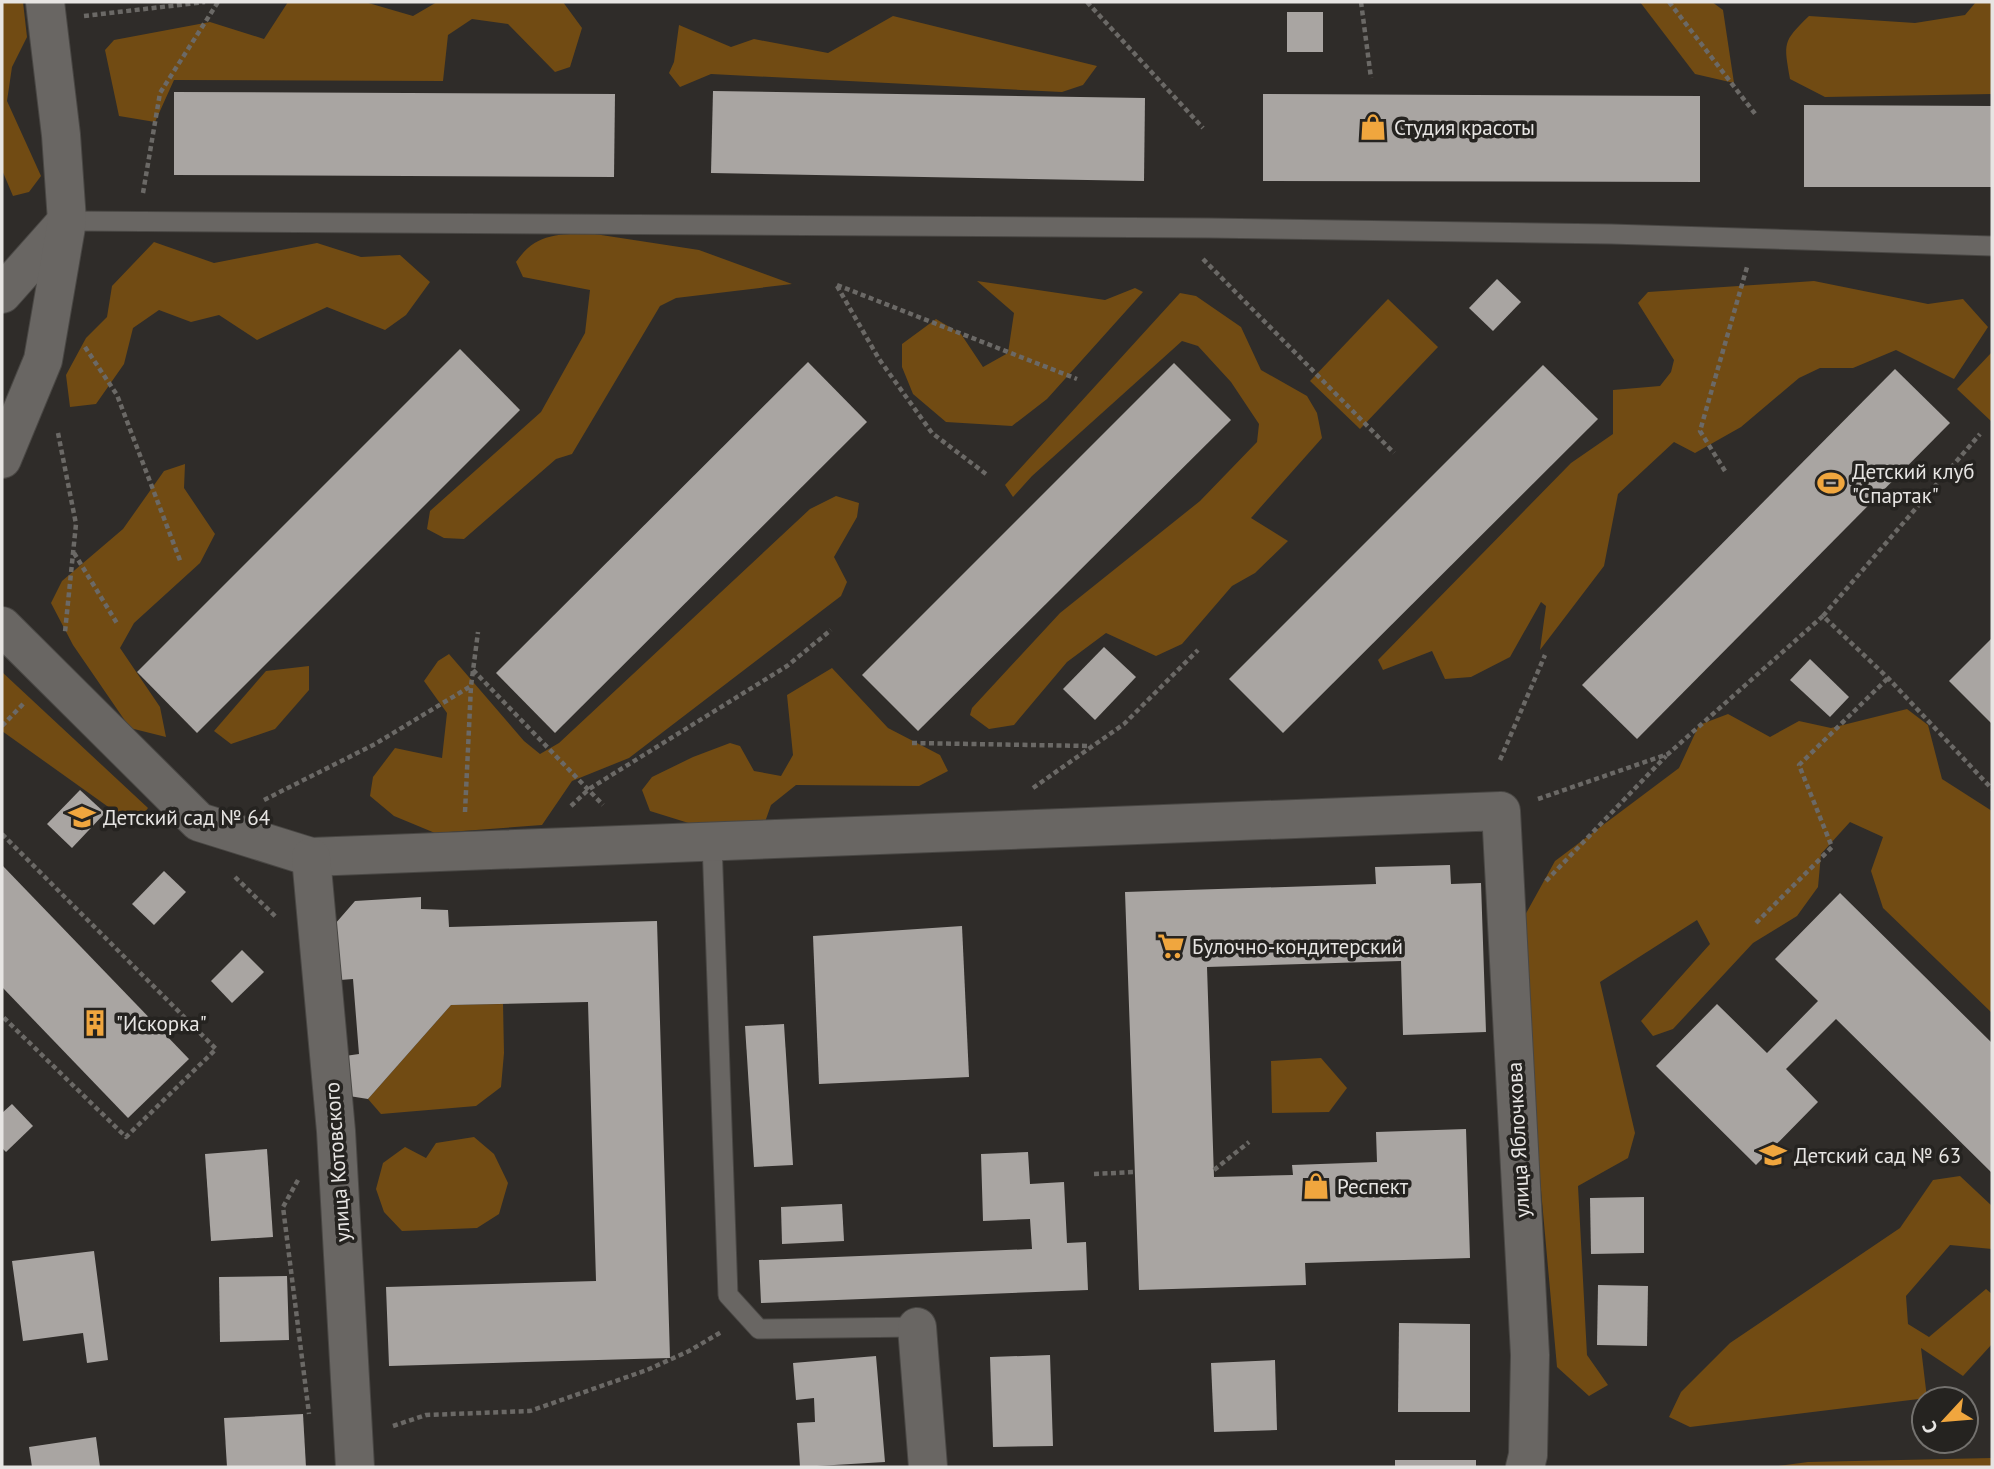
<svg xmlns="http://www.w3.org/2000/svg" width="1994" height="1469" font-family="'PT Sans',sans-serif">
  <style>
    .green { fill: #714b13 }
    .building { fill: #a9a5a2 }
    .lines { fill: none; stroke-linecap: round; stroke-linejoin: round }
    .service-casing { stroke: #494744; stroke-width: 21 }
    .minor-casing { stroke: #494744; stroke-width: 40 }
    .path { stroke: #6b6966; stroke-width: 4.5; stroke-dasharray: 5 3.5; stroke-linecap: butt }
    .service { stroke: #696663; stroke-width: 19 }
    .minor { stroke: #696663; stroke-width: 38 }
    .labels { text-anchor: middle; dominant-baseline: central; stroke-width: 7; stroke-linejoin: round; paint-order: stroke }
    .poi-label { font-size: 21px; fill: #e7e5e3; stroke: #252320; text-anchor: start }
    .street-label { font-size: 21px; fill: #e7e5e3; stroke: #252320 }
  </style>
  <rect width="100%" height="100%" fill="#2f2c29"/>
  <g class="green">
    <path d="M 2,2 L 23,2 L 27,37 L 12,67 L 7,101 L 41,176 L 29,192 L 13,196 L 2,170 Z"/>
    <path d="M 288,2 L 365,2 L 413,16 L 437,2 L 563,2 L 582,28 L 570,67 L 555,72 L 508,24 L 472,19 L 448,35 L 443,81 L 174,80 L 155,122 L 119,116 L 105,50 L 114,40 L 210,22 L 264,39 Z"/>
    <path d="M 1640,2 L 1712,2 L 1723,10 L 1734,83 L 1695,74 Z"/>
    <path d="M 1976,2 L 1992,2 L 1992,94 L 1825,97 L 1790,79 C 1784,43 1782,42 1809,16 L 1915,23 L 1965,15 Z"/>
    <path d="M 893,16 L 1097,66 L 1083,85 L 1062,92 L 711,74 L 680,87 L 669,73 L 674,62 L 679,25 L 731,47 L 754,39 L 828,53 Z"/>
    <path d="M 588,233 L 699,250 L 792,284 L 676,298 L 660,306 L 572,454 L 556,459 L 464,539 L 444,538 L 427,529 L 430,511 L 541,412 L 585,333 L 590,290 L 523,277 L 516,262 C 536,233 556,235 588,233 Z"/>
    <path d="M 154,242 L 214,263 L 317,243 L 361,257 L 400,255 L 430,282 L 406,315 L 385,330 L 327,307 L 257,340 L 219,315 L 191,322 L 159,310 L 133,328 L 124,364 L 96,404 L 70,407 L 66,375 L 86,338 L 107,317 L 112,286 Z"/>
    <path d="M 977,281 L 1105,300 L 1135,288 L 1143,292 L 1047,399 L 1012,426 L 946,422 L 913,394 L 902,367 L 902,344 L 936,319 L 961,334 L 983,367 L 1008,353 L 1014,313 Z"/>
    <path d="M 1814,281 L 1928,304 L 1963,299 L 1988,327 L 1954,379 L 1896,350 L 1853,368 L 1820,368 L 1799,378 L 1741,427 L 1695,453 L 1674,442 L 1618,494 L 1604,566 L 1540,650 L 1546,606 L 1541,602 L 1510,657 L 1471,677 L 1445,679 L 1432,651 L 1383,670 L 1378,660 L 1571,463 L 1613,434 L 1613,390 L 1660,386 L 1671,372 L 1674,360 L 1638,303 L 1648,292 Z"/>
    <path d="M 1180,293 L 1196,296 L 1241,327 L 1261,370 L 1307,396 L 1317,413 L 1322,438 L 1251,518 L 1288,541 L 1255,573 L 1232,586 L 1182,644 L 1156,656 L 1106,633 L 1067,662 L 1014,725 L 989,729 L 970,715 L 972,708 L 1060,613 L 1200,501 L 1257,442 L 1259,424 L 1231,382 L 1198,346 L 1182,341 L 1032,476 L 1013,497 L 1005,485 Z"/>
    <path d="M 1388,299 L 1438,347 L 1360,429 L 1310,381 Z"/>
    <path d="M 1992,352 L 1992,422 L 1957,389 Z"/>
    <path d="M 185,464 L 184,488 L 215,534 L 200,563 L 134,623 L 120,648 L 160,707 L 166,737 L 130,728 L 73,645 L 51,603 L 62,581 L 123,529 L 164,471 Z"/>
    <path d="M 836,496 L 859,503 L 857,517 L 834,557 L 847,582 L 841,596 L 629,758 L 572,781 L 542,825 L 435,833 L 394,816 L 370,796 L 373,777 L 395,748 L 442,758 L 447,713 L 424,681 L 438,661 L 449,654 L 524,741 L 540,754 L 559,743 L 810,509 Z"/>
    <path d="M 309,666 L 309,690 L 275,729 L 231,744 L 214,731 L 266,671 Z"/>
    <path d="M 832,668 L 888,728 L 940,755 L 948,771 L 919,786 L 796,785 L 771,805 L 765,822 L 695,825 L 650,811 L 642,790 L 652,777 L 693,757 L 730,743 L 740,746 L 754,771 L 781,776 L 793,755 L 787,695 Z"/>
    <path d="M 2,672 L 148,808 L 135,826 L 2,731 Z"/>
    <path d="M 1907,709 L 1928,725 L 1942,779 L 1992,811 L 1992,1013 L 1883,908 L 1871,871 L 1883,837 L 1850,822 L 1821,854 L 1818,887 L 1797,916 L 1753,943 L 1673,1029 L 1653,1036 L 1641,1021 L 1710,944 L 1697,920 L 1600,982 L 1635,1133 L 1628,1158 L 1578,1186 L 1587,1355 L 1608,1385 L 1589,1396 L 1557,1367 L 1523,991 L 1524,917 L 1555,861 L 1679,768 L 1699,725 L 1728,714 L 1770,737 L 1799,721 L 1831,728 Z"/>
    <path d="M 503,1004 L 504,1053 L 501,1087 L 476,1106 L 381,1114 L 368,1099 L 451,1005 Z"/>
    <path d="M 1321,1058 L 1347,1088 L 1329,1112 L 1272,1113 L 1271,1061 Z"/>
    <path d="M 474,1137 L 494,1154 L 508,1183 L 499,1214 L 477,1228 L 402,1231 L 384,1212 L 376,1189 L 383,1163 L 405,1147 L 426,1158 L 436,1143 Z"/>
    <path d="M 1960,1176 L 1992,1206 L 1992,1249 L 1950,1245 L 1906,1296 L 1908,1324 L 1929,1337 L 1986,1289 L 1992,1294 L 1992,1344 L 1963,1376 L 1921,1348 L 1927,1398 L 1690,1427 L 1669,1417 L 1681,1392 L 1730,1343 L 1900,1228 L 1933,1180 Z"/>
    <path d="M 1992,1458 L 1992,1467 L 1771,1467 L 1808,1462 Z"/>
  </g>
  <g class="building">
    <rect x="1287" y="12" width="36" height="40"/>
    <path d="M 713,91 L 1145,98 L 1144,181 L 711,173 Z"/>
    <path d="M 174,92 L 615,94 L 614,177 L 174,175 Z"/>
    <path d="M 1263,94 L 1700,96 L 1700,182 L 1263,181 Z"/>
    <path d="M 1804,105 L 1992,106 L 1992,187 L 1804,187 Z"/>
    <path d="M 1497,279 L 1521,302 L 1493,331 L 1469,308 Z"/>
    <path d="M 460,349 L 520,410 L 197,733 L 137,672 Z"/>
    <path d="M 808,362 L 867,422 L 555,733 L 496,673 Z"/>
    <path d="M 1174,363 L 1231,420 L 918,731 L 862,675 Z"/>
    <path d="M 1543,365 L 1598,419 L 1283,733 L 1229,679 Z"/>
    <path d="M 1895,369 L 1950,423 L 1637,739 L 1582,685 Z"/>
    <path d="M 1992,638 L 1992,724 L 1949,681 Z"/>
    <path d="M 1104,647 L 1136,677 L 1095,720 L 1063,689 Z"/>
    <path d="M 1810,659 L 1849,697 L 1830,717 L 1790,680 Z"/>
    <path d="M 80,790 L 105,813 L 72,848 L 47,824 Z"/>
    <path d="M 2,865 L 189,1059 L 128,1118 L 2,987 Z"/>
    <path d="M 1450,865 L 1451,884 L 1481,883 L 1486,1032 L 1403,1035 L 1401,961 L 1207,967 L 1214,1177 L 1293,1175 L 1292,1165 L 1377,1162 L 1376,1132 L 1466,1129 L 1470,1258 L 1305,1263 L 1306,1285 L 1139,1290 L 1125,892 L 1376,884 L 1375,867 Z"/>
    <path d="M 164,871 L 186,892 L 154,925 L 132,904 Z"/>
    <path d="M 1840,893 L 1992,1043 L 1992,1173 L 1836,1019 L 1786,1069 L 1818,1102 L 1756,1165 L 1656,1066 L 1717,1004 L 1767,1053 L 1818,1001 L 1775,959 Z"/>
    <path d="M 421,897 L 421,909 L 448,910 L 449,927 L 657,921 L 670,1358 L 389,1366 L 386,1287 L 596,1281 L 588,1002 L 451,1005 L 368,1099 L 349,1096 L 345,1056 L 359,1054 L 353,979 L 340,980 L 335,924 L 355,901 Z"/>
    <path d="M 962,926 L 969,1077 L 819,1084 L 813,936 Z"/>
    <path d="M 242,950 L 264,972 L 232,1003 L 211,981 Z"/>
    <path d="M 784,1024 L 793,1165 L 754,1167 L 745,1026 Z"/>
    <path d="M 12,1104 L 33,1126 L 6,1152 L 2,1148 L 2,1113 Z"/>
    <path d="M 267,1149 L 273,1237 L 211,1241 L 205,1154 Z"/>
    <path d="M 1028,1152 L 1030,1184 L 1064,1182 L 1067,1243 L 1086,1242 L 1088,1290 L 761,1303 L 759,1260 L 1032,1249 L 1030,1219 L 983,1221 L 981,1154 Z"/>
    <path d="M 1644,1197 L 1644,1253 L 1591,1254 L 1590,1198 Z"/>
    <path d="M 842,1204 L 844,1241 L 782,1244 L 781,1207 Z"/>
    <path d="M 94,1251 L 108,1360 L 87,1363 L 83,1333 L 23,1341 L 12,1261 Z"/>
    <path d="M 287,1276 L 289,1340 L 220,1342 L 219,1277 Z"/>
    <path d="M 1598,1285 L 1648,1286 L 1647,1346 L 1597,1345 Z"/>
    <path d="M 1399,1323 L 1470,1324 L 1470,1412 L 1398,1412 Z"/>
    <path d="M 1050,1355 L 1053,1446 L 993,1447 L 990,1357 Z"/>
    <path d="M 876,1356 L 885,1462 L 800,1467 L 797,1423 L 815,1422 L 814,1398 L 796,1400 L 793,1363 Z"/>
    <path d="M 1275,1360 L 1277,1430 L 1214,1432 L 1211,1363 Z"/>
    <path d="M 303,1414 L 306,1467 L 227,1467 L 224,1418 Z"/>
    <path d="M 96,1437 L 100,1467 L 32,1467 L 29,1447 Z"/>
    <rect x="1395" y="1460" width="81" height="7"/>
  </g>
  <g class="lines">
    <defs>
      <g id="service">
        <path d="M 67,221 L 1209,228 L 1611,234 L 1992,246"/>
        <path d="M 712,842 L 728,1295 L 759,1329 L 917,1327"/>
      </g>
      <g id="minor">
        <path d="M 2,294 L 67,221"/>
        <path d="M 2,459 L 43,360 L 67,221 L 61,135 L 45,2"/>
        <path d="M 2,626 L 199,822 L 311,857 L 1501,811 L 1530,1355 L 1528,1455 L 1525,1467"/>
        <path d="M 311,857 L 336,1131 L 355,1467"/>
        <path d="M 917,1327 L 928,1467"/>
      </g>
    </defs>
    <use href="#service" class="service-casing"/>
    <use href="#minor" class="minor-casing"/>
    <g class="path">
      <path d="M 1087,2 L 1203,128"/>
      <path d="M 1361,2 L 1371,78"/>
      <path d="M 1669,2 L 1756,115"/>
      <path d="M 84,16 L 205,2"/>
      <path d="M 143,193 L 160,93 L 218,2"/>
      <path d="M 1203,259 L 1394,453"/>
      <path d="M 837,285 L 1077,379"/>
      <path d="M 837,286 L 879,359 L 932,433 L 986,474"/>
      <path d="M 85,347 L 117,395 L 181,563"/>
      <path d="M 58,433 L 76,524 L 65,632"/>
      <path d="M 1725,471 L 1700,431 L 1747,267"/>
      <path d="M 74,553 L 118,625"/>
      <path d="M 1823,616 L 1980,434"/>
      <path d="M 473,670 L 603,805"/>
      <path d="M 2,726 L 24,703"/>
      <path d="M 912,743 L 1091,746"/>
      <path d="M 1500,760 L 1545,655"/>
      <path d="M 1033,788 L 1124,724 L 1198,650"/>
      <path d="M 1538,799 L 1668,754 L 1823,616 L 1888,678 L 1992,789"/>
      <path d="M 264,800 L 375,744 L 471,686"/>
      <path d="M 571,806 L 589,789 L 787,666 L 831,630"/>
      <path d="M 465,812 L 471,686 L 478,632"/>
      <path d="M 2,834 L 216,1049 L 126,1137 L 2,1016"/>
      <path d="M 235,877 L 276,917"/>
      <path d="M 1546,881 L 1666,756"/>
      <path d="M 1756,923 L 1832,847 L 1799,765 L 1888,678"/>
      <path d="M 1214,1170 L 1249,1142"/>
      <path d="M 1094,1174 L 1135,1172"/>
      <path d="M 298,1180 L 283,1207 L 309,1414"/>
      <path d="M 393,1426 L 426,1415 L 530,1411 L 647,1370 L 689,1351 L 723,1331"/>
    </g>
    <use href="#service" class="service"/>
    <use href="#minor" class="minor"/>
  </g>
  <defs>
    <symbol id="shop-bare" viewBox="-9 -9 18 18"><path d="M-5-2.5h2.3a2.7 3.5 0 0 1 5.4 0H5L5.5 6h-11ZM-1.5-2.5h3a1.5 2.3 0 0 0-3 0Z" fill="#f0a63e" stroke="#252320" stroke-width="2.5" paint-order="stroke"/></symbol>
    <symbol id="stadium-bare" viewBox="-9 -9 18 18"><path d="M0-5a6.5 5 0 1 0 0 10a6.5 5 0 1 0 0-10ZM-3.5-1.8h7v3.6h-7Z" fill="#f0a63e" stroke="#252320" stroke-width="2.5" paint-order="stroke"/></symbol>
    <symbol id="school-bare" viewBox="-9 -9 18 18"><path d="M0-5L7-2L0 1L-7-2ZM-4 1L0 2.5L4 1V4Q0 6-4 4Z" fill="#f0a63e" stroke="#252320" stroke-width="2.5" paint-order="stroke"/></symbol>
    <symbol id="supermarket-bare" viewBox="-9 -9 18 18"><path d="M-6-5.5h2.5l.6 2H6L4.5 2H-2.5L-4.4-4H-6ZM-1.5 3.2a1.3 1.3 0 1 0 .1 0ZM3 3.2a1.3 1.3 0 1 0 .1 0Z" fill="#f0a63e" stroke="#252320" stroke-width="2.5" paint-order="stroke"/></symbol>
    <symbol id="building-bare" viewBox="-9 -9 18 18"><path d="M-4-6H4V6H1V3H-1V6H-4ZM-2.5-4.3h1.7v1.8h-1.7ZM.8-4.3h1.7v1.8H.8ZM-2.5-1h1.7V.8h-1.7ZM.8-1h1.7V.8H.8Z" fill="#f0a63e" stroke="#252320" stroke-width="2.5" paint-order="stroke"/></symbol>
  </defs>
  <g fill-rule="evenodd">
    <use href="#shop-bare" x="1354" y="108" width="38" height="38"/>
    <use href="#stadium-bare" x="1812" y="464" width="38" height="38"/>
    <use href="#school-bare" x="63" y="798" width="38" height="38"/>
    <use href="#supermarket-bare" x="1152" y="927" width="38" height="38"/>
    <use href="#building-bare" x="76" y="1004" width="38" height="38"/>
    <use href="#school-bare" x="1754" y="1136" width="38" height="38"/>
    <use href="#shop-bare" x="1297" y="1167" width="38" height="38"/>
  </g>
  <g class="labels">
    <g class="poi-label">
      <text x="1394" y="127">Студия красоты</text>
      <text x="1852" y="471">Детский клуб<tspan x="1852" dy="24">"Спартак"</tspan></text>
      <text x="103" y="817">Детский сад № 64</text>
      <text x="1192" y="946">Булочно-кондитерский</text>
      <text x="116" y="1023">"Искорка"</text>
      <text x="1794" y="1155">Детский сад № 63</text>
      <text x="1337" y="1186">Респект</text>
    </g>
    <g class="street-label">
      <text transform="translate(1518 1140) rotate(-93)">улица Яблочкова</text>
      <text transform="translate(337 1162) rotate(-94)">улица Котовского</text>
    </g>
  </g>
  <rect width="1994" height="1469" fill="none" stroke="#e7e5e3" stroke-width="7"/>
  <g transform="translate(1945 1420) rotate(244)"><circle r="33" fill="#252320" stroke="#73716e" stroke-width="2"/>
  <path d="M0-5L12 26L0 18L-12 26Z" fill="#f0a63e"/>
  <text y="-10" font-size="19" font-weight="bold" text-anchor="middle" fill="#e7e5e3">С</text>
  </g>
</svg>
